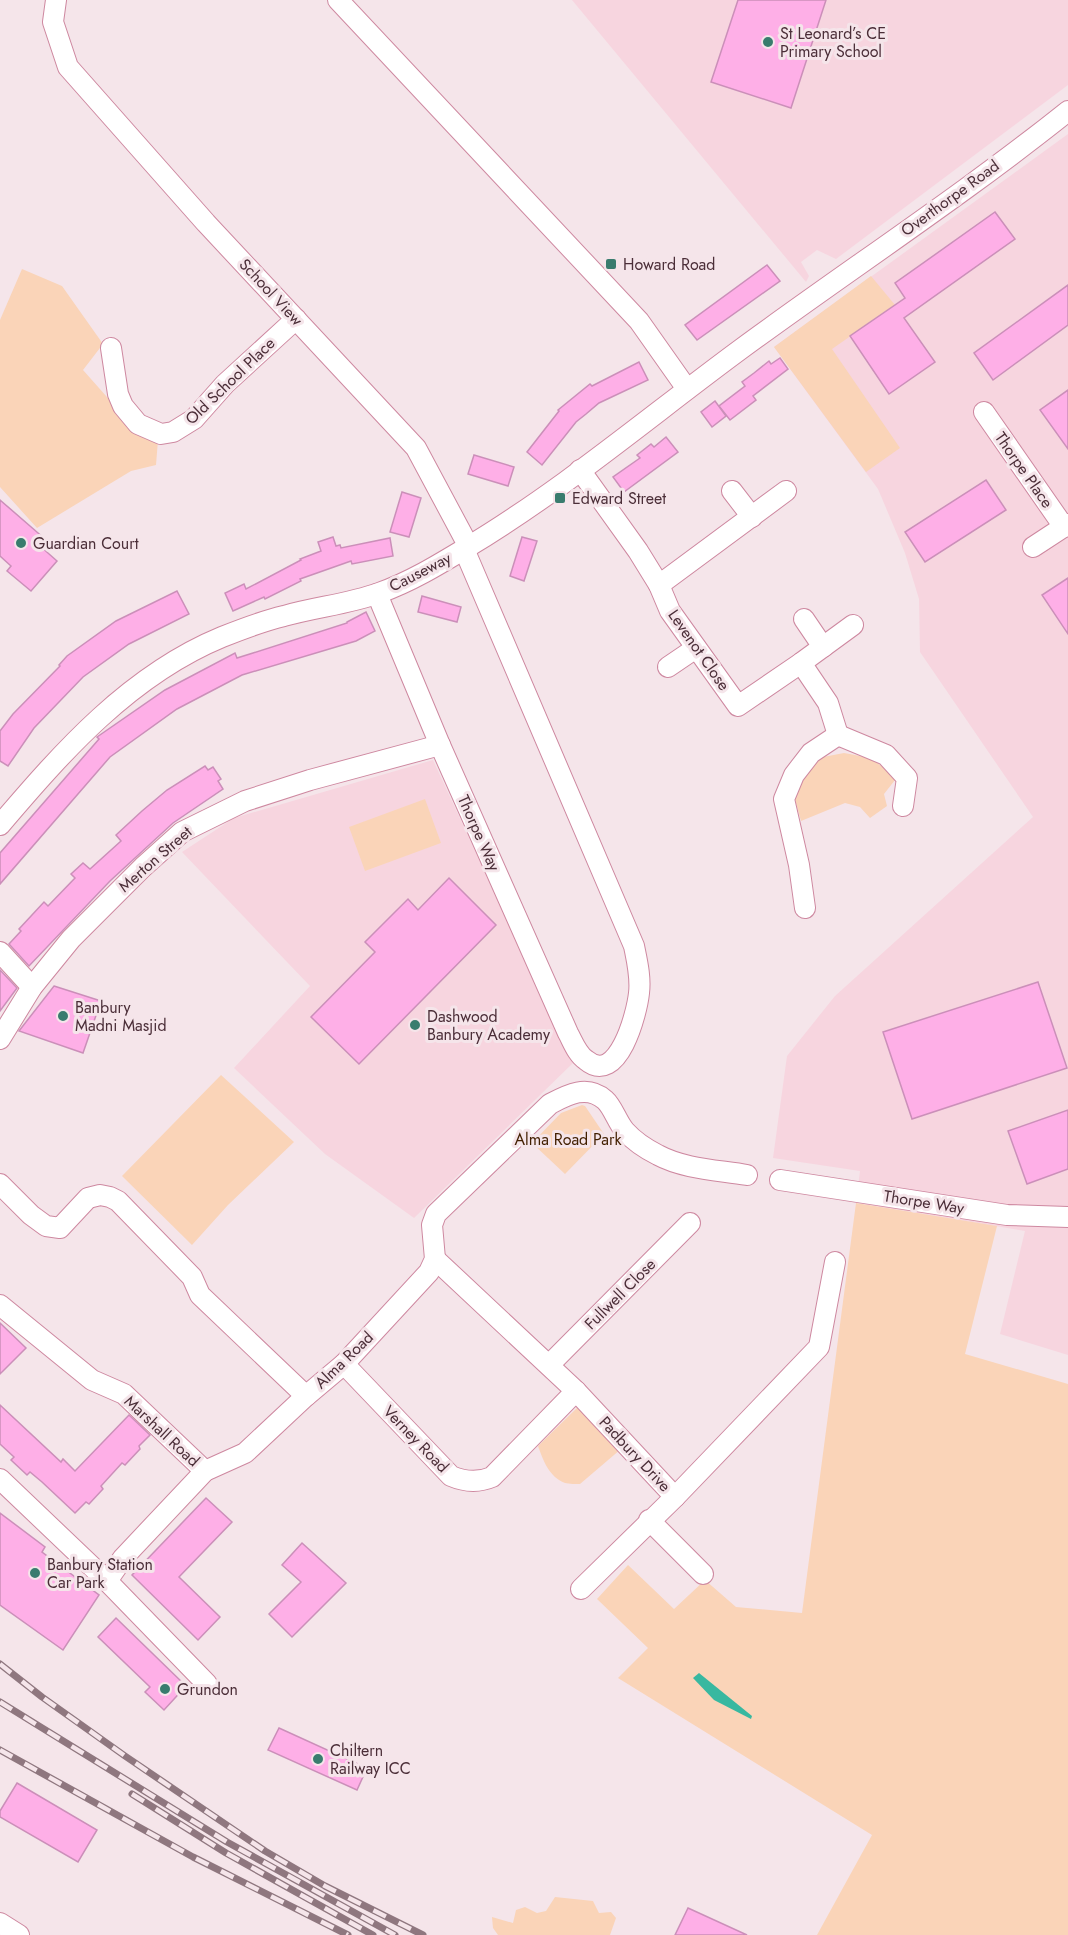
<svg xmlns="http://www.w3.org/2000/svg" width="1068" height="1935" font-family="Jost,sans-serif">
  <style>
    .built { fill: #f7d5df }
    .green { fill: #fad4b8 }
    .water { fill: #38b8a0 }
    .building { fill: #feafe7; stroke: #cb8fb9; stroke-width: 1.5 }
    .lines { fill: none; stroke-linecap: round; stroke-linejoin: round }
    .minor-casing { stroke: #ce88a0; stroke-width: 22 }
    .minor { stroke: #fff; stroke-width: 20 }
    .rail-casing { stroke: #8f777f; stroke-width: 7 }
    .rail { stroke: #f5e5ea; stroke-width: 4.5; stroke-dasharray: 14; stroke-linecap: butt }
    .poi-dot { fill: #397c6e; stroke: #f5e5ea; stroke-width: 2 }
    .labels { text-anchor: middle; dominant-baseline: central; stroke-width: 6; stroke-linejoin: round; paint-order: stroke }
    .poi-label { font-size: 16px; fill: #4b2e38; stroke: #f5e5ea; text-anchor: start }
    .street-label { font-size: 16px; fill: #4b2e38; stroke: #f5e5ea }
    .park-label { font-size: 16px; fill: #421f00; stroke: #f5e5ea }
  </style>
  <rect width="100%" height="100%" fill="#f5e5ea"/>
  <g class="built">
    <path d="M 572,0 L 1068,0 L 1068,85 L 836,259 L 817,250 L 801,262 L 809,276 L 806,282 Z"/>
    <path d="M 1068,134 L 1068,1355 L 1000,1334 L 1025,1231 L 856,1203 L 860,1171 L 773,1158 L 787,1056 L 835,996 L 1033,817 L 920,652 L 919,599 L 905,553 L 878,489 L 774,347 Z"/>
    <path d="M 433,760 L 573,1063 L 414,1218 L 325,1154 L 234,1068 L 310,986 L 182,852 L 234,818 Z"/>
  </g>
  <g class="green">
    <path d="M 22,269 L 62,286 L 103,344 L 83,370 L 138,432 L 158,440 L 156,465 L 131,471 L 37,528 L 0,487 L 0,320 Z"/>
    <path d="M 871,276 L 895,305 L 832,349 L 900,448 L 866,472 L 774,347 Z"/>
    <path d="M 844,753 C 869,757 879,760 895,780 L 884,794 L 887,806 L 870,818 L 860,807 L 845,803 L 801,821 L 794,796 L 804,772 L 823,757 Z"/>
    <path d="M 425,799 L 441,843 L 365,871 L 349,827 Z"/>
    <path d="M 221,1075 L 294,1142 L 228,1205 L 192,1245 L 122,1176 Z"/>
    <path d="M 582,1105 L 585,1106 L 604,1134 L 565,1174 L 532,1143 L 561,1113 Z"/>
    <path d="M 856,1203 L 997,1226 L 965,1354 L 1068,1384 L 1068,1935 L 817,1935 L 872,1835 L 618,1678 L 648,1648 L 597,1599 L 628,1565 L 674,1609 L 705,1580 L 736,1607 L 802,1613 Z"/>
    <path d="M 579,1406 L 621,1449 L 580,1484 C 576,1484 569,1484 565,1483 C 549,1477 543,1460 538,1446 Z"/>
    <path d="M 555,1897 L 593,1901 L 599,1913 L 611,1912 L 616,1918 L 610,1935 L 498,1935 L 493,1928 L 492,1917 L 513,1923 L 516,1910 L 525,1907 L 537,1913 L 546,1911 Z"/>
  </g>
  <path class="water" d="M 699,1673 L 752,1716 L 751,1719 L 714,1700 L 693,1678 Z"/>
  <g class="building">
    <path d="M 738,0 L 826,0 L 791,108 L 711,82 Z"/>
    <path d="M 995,212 L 1015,239 L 904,318 L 935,362 L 889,394 L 850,336 L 905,298 L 895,283 Z"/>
    <path d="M 767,265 L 780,281 L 697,340 L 685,325 Z"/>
    <path d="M 1068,285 L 1068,325 L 993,380 L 974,353 Z"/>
    <path d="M 780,358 L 788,369 L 753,396 L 756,400 L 730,420 L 719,406 L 745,386 L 742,382 L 754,373 L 769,361 L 771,364 Z"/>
    <path d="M 639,362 L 648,380 L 599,403 L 586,414 L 576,422 L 542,465 L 527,452 L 559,411 L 558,410 L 590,384 L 592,386 Z"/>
    <path d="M 1068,390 L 1068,449 L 1040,410 Z"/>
    <path d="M 715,401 L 726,416 L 712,427 L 701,412 Z"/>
    <path d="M 666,437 L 678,452 L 624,492 L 613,477 L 640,458 L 637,455 L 651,444 L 654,447 Z"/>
    <path d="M 474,455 L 514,467 L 508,486 L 468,474 Z"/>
    <path d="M 986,480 L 1006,510 L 925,562 L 905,532 Z"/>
    <path d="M 402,492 L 421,498 L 409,537 L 390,532 Z"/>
    <path d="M 0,500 L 45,539 L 40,546 L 57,561 L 31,591 L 7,571 L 11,566 L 0,556 Z"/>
    <path d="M 333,537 L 336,546 L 340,545 L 341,548 L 390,538 L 393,556 L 352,564 L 351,561 L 300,579 L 301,581 L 265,599 L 264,597 L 233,611 L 225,593 L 244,584 L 246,589 L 301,560 L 300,559 L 321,551 L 318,542 Z"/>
    <path d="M 522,537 L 537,541 L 524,581 L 510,576 Z"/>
    <path d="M 1068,578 L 1068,634 L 1042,595 Z"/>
    <path d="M 177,591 L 189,614 L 129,644 L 83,677 L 34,728 L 8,766 L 0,761 L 0,731 L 13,714 L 60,666 L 59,665 L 67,656 L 116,621 Z"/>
    <path d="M 422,596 L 461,607 L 457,622 L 418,612 Z"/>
    <path d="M 366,612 L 375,631 L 356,641 L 242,675 L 177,709 L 110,757 L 0,884 L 0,853 L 99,739 L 97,737 L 165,690 L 235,653 L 237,658 L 253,653 L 347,623 L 347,622 Z"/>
    <path d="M 205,766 L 208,770 L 213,767 L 221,779 L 218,781 L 223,789 L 173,823 L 110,881 L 29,966 L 9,944 L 21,931 L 19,929 L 44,902 L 48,906 L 75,878 L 71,874 L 83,863 L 90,869 L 121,841 L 116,835 L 142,811 L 167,790 Z"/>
    <path d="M 449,878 L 496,925 L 359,1064 L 311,1017 L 375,952 L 365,942 L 408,899 L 418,910 Z"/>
    <path d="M 0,970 L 17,988 L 0,1011 Z"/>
    <path d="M 1038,982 L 1067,1068 L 912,1119 L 883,1032 Z"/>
    <path d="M 54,986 L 101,1001 L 83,1053 L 19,1031 Z"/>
    <path d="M 1068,1110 L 1068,1169 L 1027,1184 L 1008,1131 Z"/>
    <path d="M 0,1323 L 26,1348 L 0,1374 Z"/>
    <path d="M 0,1405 L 61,1462 L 63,1459 L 75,1471 L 129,1415 L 150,1435 L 139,1446 L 140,1449 L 125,1465 L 122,1463 L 101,1486 L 103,1489 L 89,1504 L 86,1502 L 75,1513 L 42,1482 L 30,1472 L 27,1475 L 11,1460 L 14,1457 L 0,1444 Z"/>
    <path d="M 206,1498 L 232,1522 L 179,1577 L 220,1617 L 198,1640 L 132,1575 Z"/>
    <path d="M 0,1513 L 45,1547 L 42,1552 L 99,1595 L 63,1650 L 0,1605 Z"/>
    <path d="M 302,1543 L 346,1583 L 292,1637 L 269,1614 L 301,1582 L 282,1565 Z"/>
    <path d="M 116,1618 L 186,1686 L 164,1710 L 145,1692 L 150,1687 L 98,1637 Z"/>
    <path d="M 279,1728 L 367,1768 L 357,1790 L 268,1750 Z"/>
    <path d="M 17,1783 L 97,1830 L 78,1862 L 0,1817 L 0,1811 Z"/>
    <path d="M 688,1908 L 747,1935 L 675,1935 Z"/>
  </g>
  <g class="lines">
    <defs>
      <g id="minor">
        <path d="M 56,0 L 53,22 L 68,67 L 206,223 L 416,448 L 469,547"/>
        <path d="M 338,0 L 639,321 L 687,389"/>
        <path d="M 111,348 L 118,394 L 123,406 L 138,424 L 161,434 L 173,432 L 194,419 L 225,384 L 296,319"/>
        <path d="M 984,412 L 1064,527"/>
        <path d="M 580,470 L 638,551 L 659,585 L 670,611 L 738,706 L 801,663 L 853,625"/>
        <path d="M 732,491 L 752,517"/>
        <path d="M 1033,547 L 1068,524"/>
        <path d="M 659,585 L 786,491"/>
        <path d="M 377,594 L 440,745 L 568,1033 C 573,1042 577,1054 586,1060 C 618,1087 637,1013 639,993 C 641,977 637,961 634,946 L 464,549"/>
        <path d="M 804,619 L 823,647"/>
        <path d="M 801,663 L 828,703 L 838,735"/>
        <path d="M 668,667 L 696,648"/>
        <path d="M 0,825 C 63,751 130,675 222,637 C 242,629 263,621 284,616 C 315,607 349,604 379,593 C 410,582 438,565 466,548 C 563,490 650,416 741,349 C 850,269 963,195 1068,111"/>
        <path d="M 805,908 L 799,865 L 784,799 L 794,775 L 811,753 L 838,735 L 886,755 L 907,778 L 903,806"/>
        <path d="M 0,952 L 32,987"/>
        <path d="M 0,1039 L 32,987 L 71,939 L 143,867 L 182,832 L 245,801 L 310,780 L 440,745"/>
        <path d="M 780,1180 L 1007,1215 L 1068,1217"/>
        <path d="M 0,1184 L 31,1215 L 46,1226 L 60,1228 L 88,1198 L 100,1195 L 110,1197 L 118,1201 L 192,1277 L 200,1295 L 306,1396"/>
        <path d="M 435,1259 L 576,1391 L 675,1497 L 819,1347 L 835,1262"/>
        <path d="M 0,1305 L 92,1380 L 124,1394 L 205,1471"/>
        <path d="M 344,1364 L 451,1476 C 465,1482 478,1483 492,1477 L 576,1391"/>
        <path d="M 549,1365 L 690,1223"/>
        <path d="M 0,1479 L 107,1581 L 207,1684"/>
        <path d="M 649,1520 L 703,1574"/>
        <path d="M 107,1581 L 123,1558 L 205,1471 L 245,1453 L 306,1396 L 344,1364 L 429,1272 L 435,1259 L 432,1225 L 436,1214 L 550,1104 C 567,1095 587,1084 605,1100 C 613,1107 617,1122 625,1131 C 634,1141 646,1149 658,1155 C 684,1169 718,1170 747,1175"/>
        <path d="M 581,1589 L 675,1497"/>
        <path d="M 0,1923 L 19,1935"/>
      </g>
    </defs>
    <use href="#minor" class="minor-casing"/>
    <use href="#minor" class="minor"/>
    <defs>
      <g id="rail">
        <path d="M 0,1664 L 42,1697 L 125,1756 L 265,1851 L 325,1886 L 423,1935"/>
        <path d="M 0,1702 L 227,1842 L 395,1935"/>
        <path d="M 0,1750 L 193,1857 L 348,1935"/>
        <path d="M 132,1794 L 226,1853 L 373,1935"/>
      </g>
    </defs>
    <use href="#rail" class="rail-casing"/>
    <use href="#rail" class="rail"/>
  </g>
  <g class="poi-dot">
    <circle cx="768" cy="42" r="6"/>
    <rect x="605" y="258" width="12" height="12" rx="3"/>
    <rect x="554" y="492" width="12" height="12" rx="3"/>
    <circle cx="21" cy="543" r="6"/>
    <circle cx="63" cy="1016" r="6"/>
    <circle cx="415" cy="1025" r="6"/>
    <circle cx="35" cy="1573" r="6"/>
    <circle cx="165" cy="1689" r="6"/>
    <circle cx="318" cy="1759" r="6"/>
  </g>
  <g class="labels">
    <g class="poi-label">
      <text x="780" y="33">St Leonard’s CE<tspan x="780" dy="18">Primary School</tspan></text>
      <text x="623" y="264">Howard Road</text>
      <text x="572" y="498">Edward Street</text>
      <text x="33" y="543">Guardian Court</text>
      <text x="75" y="1007">Banbury<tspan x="75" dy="18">Madni Masjid</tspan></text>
      <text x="427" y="1016">Dashwood<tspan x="427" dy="18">Banbury Academy</tspan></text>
      <text x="47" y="1564">Banbury Station<tspan x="47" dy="18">Car Park</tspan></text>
      <text x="177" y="1689">Grundon</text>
      <text x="330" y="1750">Chiltern<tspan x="330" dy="18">Railway ICC</tspan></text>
    </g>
    <g class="street-label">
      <text transform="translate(950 198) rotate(-36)">Overthorpe Road</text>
      <text transform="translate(271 292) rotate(47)">School View</text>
      <text transform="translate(230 381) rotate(-44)">Old School Place</text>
      <text transform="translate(1024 470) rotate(55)">Thorpe Place</text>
      <text transform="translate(420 572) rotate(-27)">Causeway</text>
      <text transform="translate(699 650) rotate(55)">Levenot Close</text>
      <text transform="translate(479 833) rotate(66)">Thorpe Way</text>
      <text transform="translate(155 859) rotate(-41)">Merton Street</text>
      <text transform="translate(924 1202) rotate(9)">Thorpe Way</text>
      <text transform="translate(620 1294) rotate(-45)">Fullwell Close</text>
      <text transform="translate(344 1360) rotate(-44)">Alma Road</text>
      <text transform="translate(162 1431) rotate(43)">Marshall Road</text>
      <text transform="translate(416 1439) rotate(46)">Verney Road</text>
      <text transform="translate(635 1454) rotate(47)">Padbury Drive</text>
    </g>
    <g class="park-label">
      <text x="568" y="1139">Alma Road Park</text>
    </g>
  </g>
</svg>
